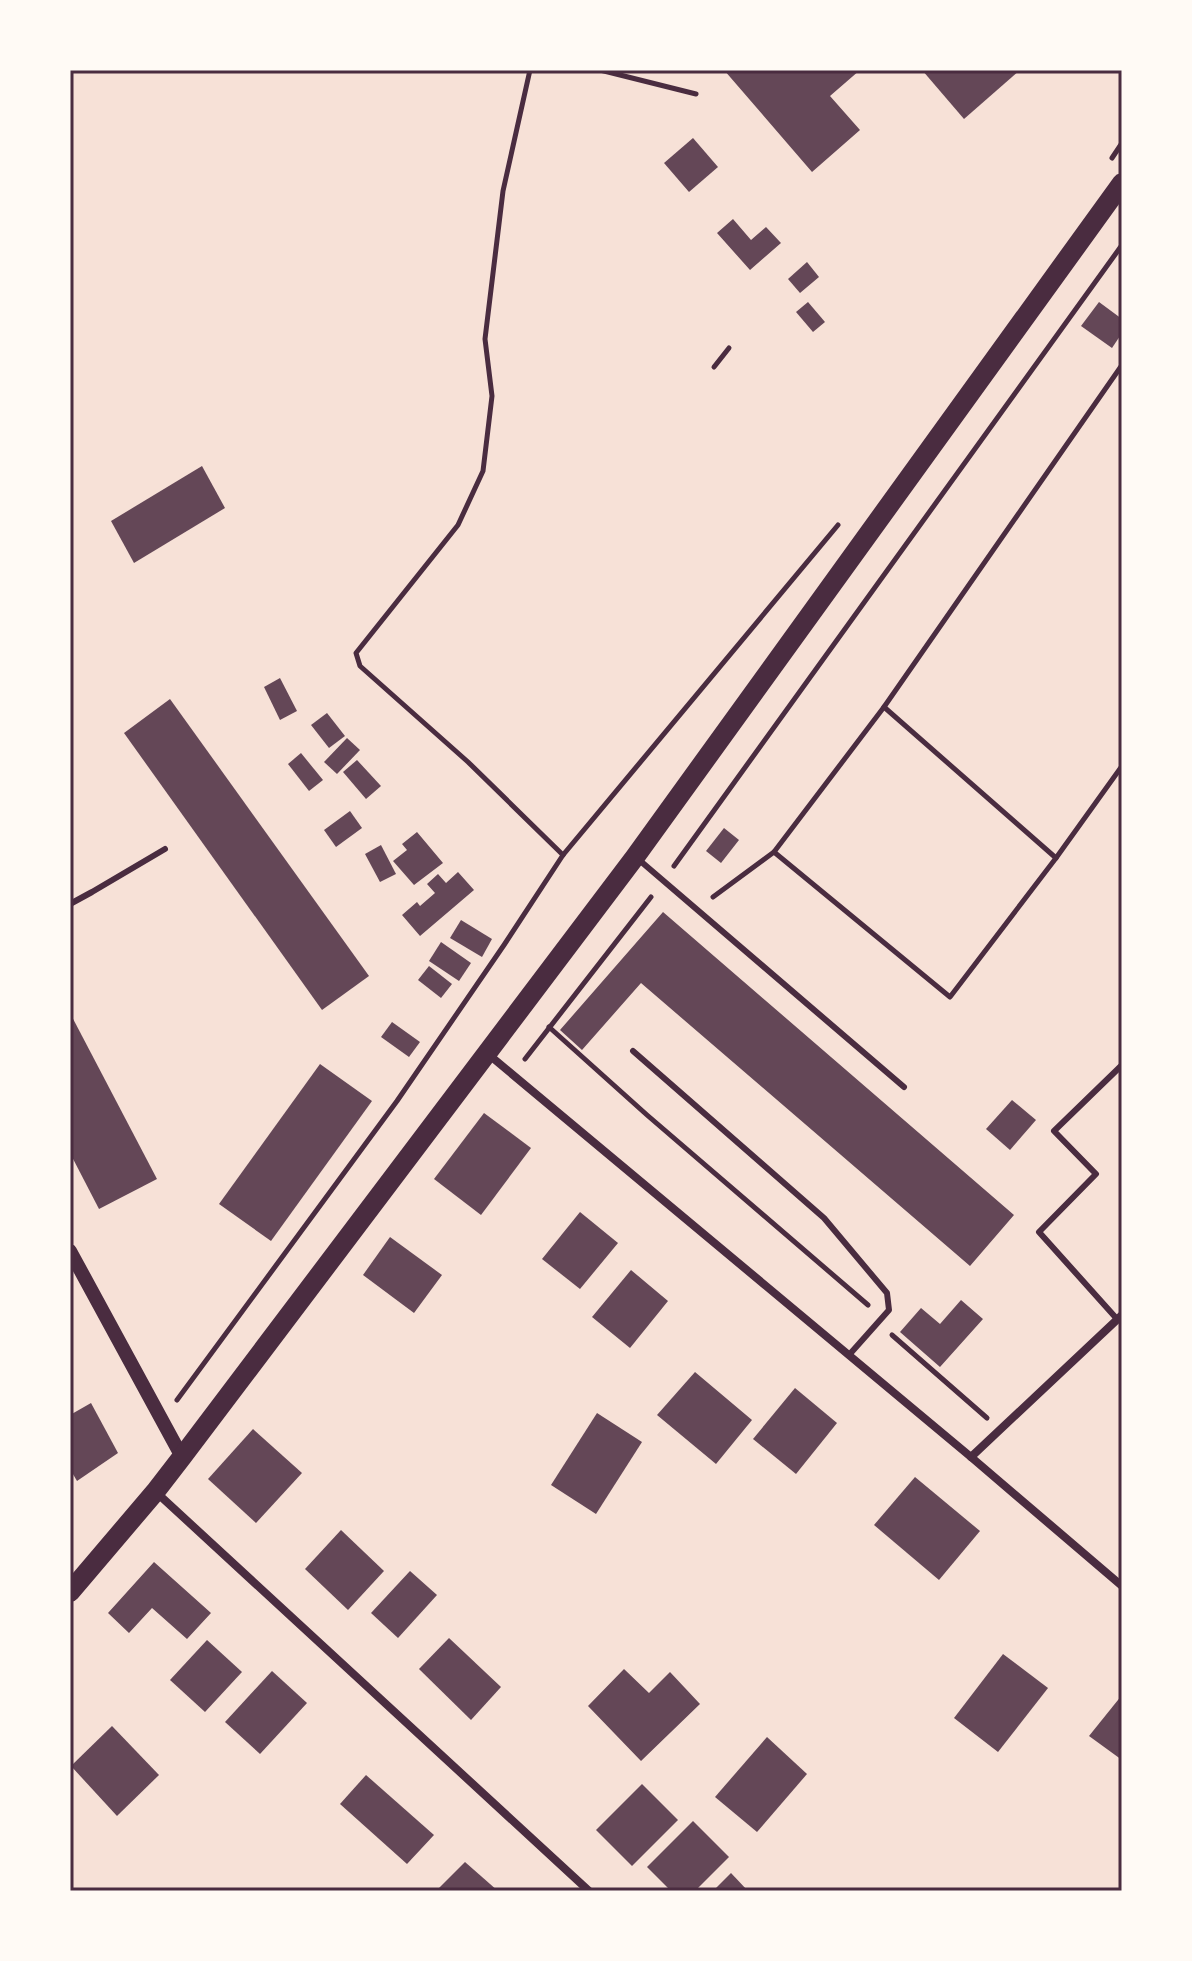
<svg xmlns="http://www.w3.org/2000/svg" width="1192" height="1961" font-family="'DejaVu Sans',sans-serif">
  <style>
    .building { fill: #644757 }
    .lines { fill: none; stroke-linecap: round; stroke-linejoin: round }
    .path { stroke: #4a2c40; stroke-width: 5 }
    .service { stroke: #4a2c40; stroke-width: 6 }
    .minor { stroke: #4a2c40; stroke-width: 8 }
    .tertiary { stroke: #4a2c40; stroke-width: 14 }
    .primary { stroke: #4a2c40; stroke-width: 20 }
    .neatline { fill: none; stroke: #4a2c40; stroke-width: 3 }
  </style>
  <rect width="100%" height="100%" fill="#f7e1d7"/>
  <g class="building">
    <path d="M 724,70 L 860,70 L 830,96 L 860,130 L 812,172 Z"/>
    <path d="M 922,70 L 1020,70 L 964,119 Z"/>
    <path d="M 693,138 L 718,167 L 689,192 L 664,163 Z"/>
    <path d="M 733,219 L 751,240 L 766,227 L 781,243 L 750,270 L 717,233 Z"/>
    <path d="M 807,262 L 819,277 L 800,293 L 788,279 Z"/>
    <path d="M 808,302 L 825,322 L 813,332 L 796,312 Z"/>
    <path d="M 1099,302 L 1122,319 L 1122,333 L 1112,348 L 1081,326 Z"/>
    <path d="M 202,466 L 225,508 L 134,563 L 111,521 Z"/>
    <path d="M 280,678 L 297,711 L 280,720 L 264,687 Z"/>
    <path d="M 170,699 L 369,976 L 322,1010 L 124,733 Z"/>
    <path d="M 327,713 L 345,736 L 329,748 L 311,725 Z"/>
    <path d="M 347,738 L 360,750 L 337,774 L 324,762 Z"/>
    <path d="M 301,753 L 323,780 L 309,791 L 288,764 Z"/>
    <path d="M 357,760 L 381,786 L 366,799 L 343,772 Z"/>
    <path d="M 350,811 L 362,828 L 336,847 L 324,830 Z"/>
    <path d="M 724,828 L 739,840 L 721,863 L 706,851 Z"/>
    <path d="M 417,832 L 443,863 L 414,885 L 393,861 L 407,850 L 402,844 Z"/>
    <path d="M 381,845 L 396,874 L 380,882 L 365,854 Z"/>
    <path d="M 458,872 L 474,890 L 420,936 L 402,915 L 417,902 L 420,906 L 435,893 L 427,884 L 438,874 L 446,883 Z"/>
    <path d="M 663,912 L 1014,1215 L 970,1266 L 641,983 L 582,1050 L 560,1030 Z"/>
    <path d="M 461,920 L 492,939 L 482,957 L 450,938 Z"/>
    <path d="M 441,942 L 471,963 L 459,981 L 429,961 Z"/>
    <path d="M 429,966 L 452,984 L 441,998 L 418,980 Z"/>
    <path d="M 70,1013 L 157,1179 L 99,1209 L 70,1153 Z"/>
    <path d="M 392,1022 L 420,1042 L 409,1057 L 381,1037 Z"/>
    <path d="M 320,1064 L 372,1101 L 271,1241 L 219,1204 Z"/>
    <path d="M 1012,1100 L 1036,1120 L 1010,1150 L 986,1129 Z"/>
    <path d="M 484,1113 L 531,1148 L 481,1215 L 434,1179 Z"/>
    <path d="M 580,1212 L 618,1243 L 580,1289 L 542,1259 Z"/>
    <path d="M 390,1237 L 442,1275 L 414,1313 L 363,1275 Z"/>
    <path d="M 631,1270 L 668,1301 L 630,1348 L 592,1317 Z"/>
    <path d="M 961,1300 L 983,1319 L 940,1367 L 900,1332 L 921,1308 L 940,1324 Z"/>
    <path d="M 695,1372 L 752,1420 L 716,1464 L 657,1415 Z"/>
    <path d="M 795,1388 L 837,1423 L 796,1474 L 753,1439 Z"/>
    <path d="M 91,1403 L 118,1453 L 77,1481 L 70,1469 L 70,1415 Z"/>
    <path d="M 597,1413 L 642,1442 L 596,1514 L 551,1485 Z"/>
    <path d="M 253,1429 L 302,1473 L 256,1523 L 208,1479 Z"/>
    <path d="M 915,1477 L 980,1531 L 939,1580 L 874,1525 Z"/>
    <path d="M 341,1530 L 384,1571 L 348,1610 L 305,1569 Z"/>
    <path d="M 154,1562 L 211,1613 L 187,1639 L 152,1608 L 129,1633 L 108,1613 Z"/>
    <path d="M 410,1571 L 437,1595 L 398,1638 L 371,1613 Z"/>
    <path d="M 449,1638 L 501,1687 L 471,1720 L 419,1669 Z"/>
    <path d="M 207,1640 L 242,1672 L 205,1712 L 170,1680 Z"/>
    <path d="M 1003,1654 L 1048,1688 L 998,1752 L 954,1718 Z"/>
    <path d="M 624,1669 L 649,1693 L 670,1672 L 700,1704 L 641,1761 L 588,1706 Z"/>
    <path d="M 272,1671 L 307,1703 L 260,1754 L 225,1722 Z"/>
    <path d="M 1122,1695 L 1122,1760 L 1089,1736 Z"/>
    <path d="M 112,1726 L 159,1775 L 117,1816 L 71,1766 Z"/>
    <path d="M 767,1737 L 807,1774 L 757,1832 L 715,1797 Z"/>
    <path d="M 366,1775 L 434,1835 L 407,1864 L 340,1804 Z"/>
    <path d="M 642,1784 L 678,1820 L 632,1866 L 596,1830 Z"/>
    <path d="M 693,1821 L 729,1857 L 695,1891 L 671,1891 L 647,1867 Z"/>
    <path d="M 465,1862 L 498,1891 L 440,1891 L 438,1889 Z"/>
    <path d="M 731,1873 L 748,1891 L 713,1891 Z"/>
  </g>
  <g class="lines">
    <g class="path">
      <path d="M 530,70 L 503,191 L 485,339 L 492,396 L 483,471 L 458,525 L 356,653 L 360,666 L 468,762 L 563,855"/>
      <path d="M 600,70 L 696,94"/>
      <path d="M 1112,158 L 1122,143"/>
      <path d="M 714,367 L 729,348"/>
      <path d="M 884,707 L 1056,858"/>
      <path d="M 774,852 L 950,997 L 1056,858 L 1122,766"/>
      <path d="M 674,866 L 1122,245"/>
      <path d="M 713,897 L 774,852 L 884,707 L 1122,365"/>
      <path d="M 549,1027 L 647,1115 L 868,1305"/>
      <path d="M 525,1059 L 651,897"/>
      <path d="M 892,1335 L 987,1418"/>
      <path d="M 177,1400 L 397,1101 L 504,945 L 563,855 L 838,525"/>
    </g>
    <g class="service">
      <path d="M 638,859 L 904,1087"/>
      <path d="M 70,904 L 92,892 L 165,849"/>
      <path d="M 633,1051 L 824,1218 L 887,1293 L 889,1310 L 849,1355"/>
      <path d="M 1117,1319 L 1039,1232 L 1096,1174 L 1054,1131 L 1122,1065"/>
    </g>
    <g class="minor">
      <path d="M 488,1054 L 971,1457 L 1122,1586"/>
      <path d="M 971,1457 L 1122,1315"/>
      <path d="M 157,1493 L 589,1891"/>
    </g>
    <path class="tertiary" d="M 70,1251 L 182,1457"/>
    <path class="primary" d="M 70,1592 L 155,1492 L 182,1457 L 635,857 L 1122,183"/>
  </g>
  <rect width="1192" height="1961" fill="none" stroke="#fffaf5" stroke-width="144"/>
  <rect x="72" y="72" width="1048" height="1817" class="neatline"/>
</svg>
